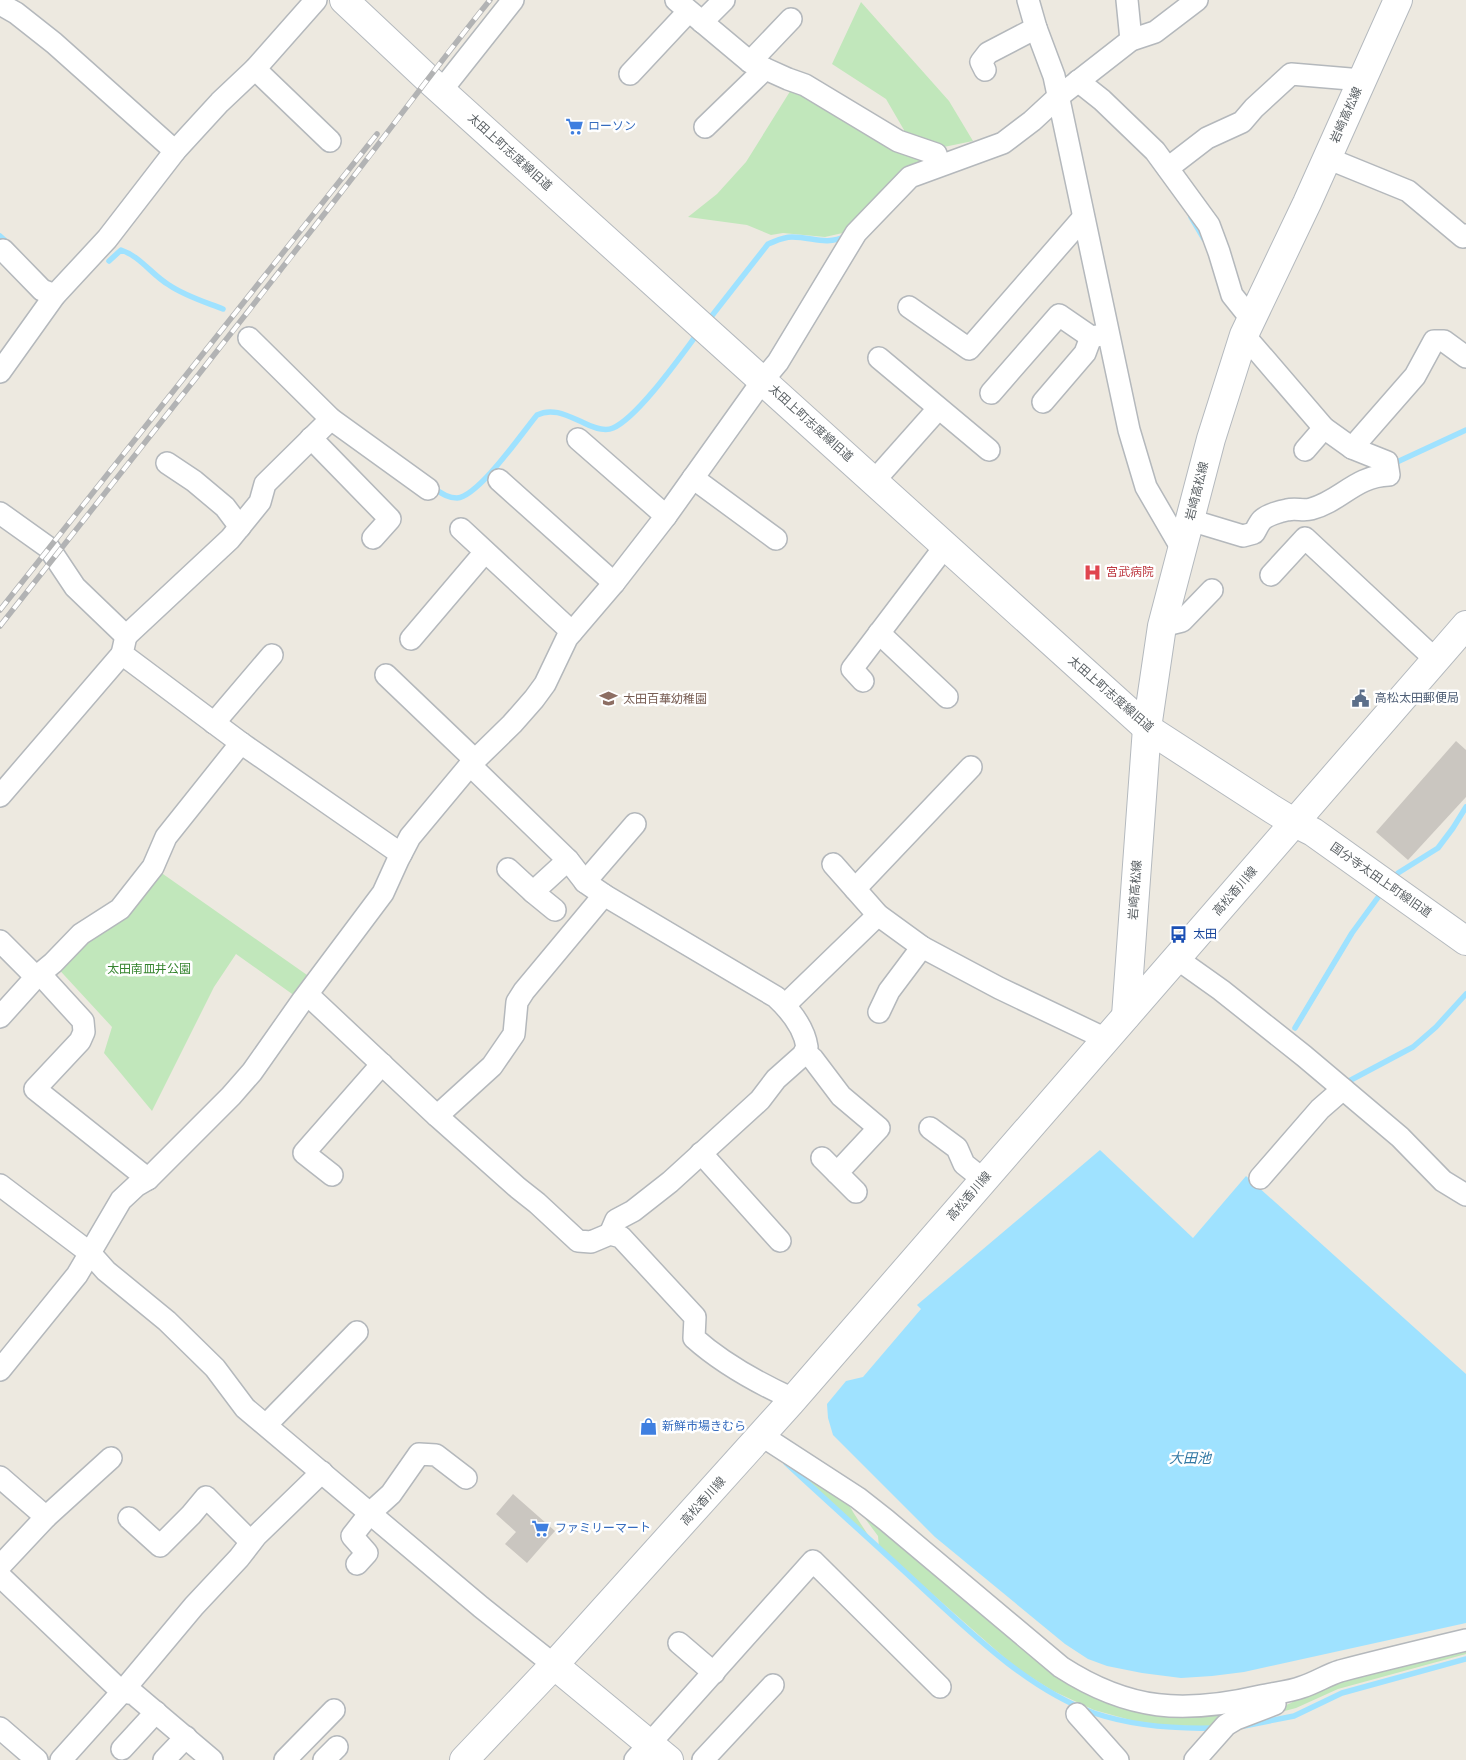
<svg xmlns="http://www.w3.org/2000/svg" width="1466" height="1760" font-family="'Nunito Sans','Noto Sans JP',sans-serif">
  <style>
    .green { fill: #c1e7bb }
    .water { fill: #9fe2ff }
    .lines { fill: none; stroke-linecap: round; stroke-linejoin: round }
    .stream { stroke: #9fe2ff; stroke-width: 5.5 }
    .building { fill: #cac6c0 }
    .street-casing { stroke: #b4b8bc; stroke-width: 24 }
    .secondary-casing { stroke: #b4b9be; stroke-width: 30 }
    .street { stroke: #fff; stroke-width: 21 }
    .secondary { stroke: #fff; stroke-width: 28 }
    .rail-casing { stroke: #b2b3b4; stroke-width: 5.5 }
    .rail { stroke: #fff; stroke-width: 4; stroke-dasharray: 11; stroke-linecap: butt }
    .labels { text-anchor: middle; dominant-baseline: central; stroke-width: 5; stroke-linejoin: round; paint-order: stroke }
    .street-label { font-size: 12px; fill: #595f63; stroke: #fff }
    .shop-label { font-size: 12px; fill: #366cbe; stroke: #fff; text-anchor: start }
    .health-label { font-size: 12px; fill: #be3a42; stroke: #fff; text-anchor: start }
    .service-label { font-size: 12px; fill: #4e5e75; stroke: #fff; text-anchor: start }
    .education-label { font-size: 12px; fill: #785e54; stroke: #fff; text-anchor: start }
    .transit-label { font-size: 12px; fill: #164399; stroke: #fff; text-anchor: start }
    .park-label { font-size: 12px; fill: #36842f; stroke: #fff }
    .water-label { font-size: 14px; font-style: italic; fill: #3379a4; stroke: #fff }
  </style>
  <rect width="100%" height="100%" fill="#ede9e0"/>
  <g class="green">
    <path d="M 861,2 L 949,101 L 973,141 L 939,148 L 921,161 L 883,195 L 847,232 L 825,237 L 783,233 L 771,235 L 747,225 L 688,217 L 717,194 L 746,162 L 794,85 L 900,145 L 904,130 L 886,99 L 832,64 Z"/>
    <path d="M 153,867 L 317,982 L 302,1001 L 236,954 L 214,987 L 152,1111 L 104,1053 L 112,1027 L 53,963 Z"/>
    <path d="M 776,1452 L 844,1496 L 853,1512 L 872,1541 Z"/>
    <path d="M 852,1501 L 1076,1685 L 1226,1712 L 1219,1727 L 1164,1725 L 1134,1721 L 1094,1710 L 1053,1691 L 1015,1667 L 879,1547 L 878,1536 Z"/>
    <path d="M 1466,1645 L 1466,1654 L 1338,1689 L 1296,1708 L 1245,1721 L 1291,1703 L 1321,1684 Z"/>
  </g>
  <path class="water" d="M 1100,1150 L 1193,1238 L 1246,1176 L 1466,1374 L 1466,1623 L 1244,1672 L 1212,1676 L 1181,1678 L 1142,1673 L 1107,1666 L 1088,1659 L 1065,1644 L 935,1537 L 833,1435 L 828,1418 L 827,1404 L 846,1381 L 863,1377 L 921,1309 L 917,1305 Z"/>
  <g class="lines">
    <g class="stream">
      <path d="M 1191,217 L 1204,239"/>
      <path d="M 0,236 L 10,245"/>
      <path d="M 109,261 L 121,250 C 140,256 152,275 169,285 C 185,296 205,302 223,309"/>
      <path d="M 707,322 L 768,244 C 776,241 783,237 792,237 C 814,237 824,246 847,236"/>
      <path d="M 1391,459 L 1397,462 L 1466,430"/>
      <path d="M 432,487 C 440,492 447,498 457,498 C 479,496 522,433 537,415 C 553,407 568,416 584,423 C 592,427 604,432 613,428 C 638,417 680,357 698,333"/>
      <path d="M 1398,873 L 1438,848 L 1453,828 L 1466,807"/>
      <path d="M 1295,1028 L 1352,933 L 1379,896"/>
      <path d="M 1349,1081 L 1413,1047 L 1436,1027 L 1466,994"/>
      <path d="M 786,1463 C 829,1503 874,1543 918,1584 C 969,1631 1027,1689 1094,1713 C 1133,1726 1174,1729 1214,1728"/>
      <path d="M 1244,1726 L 1294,1716 L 1342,1693 L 1466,1659"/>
    </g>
  </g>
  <g class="building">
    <path d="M 1456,741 L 1466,750 L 1466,797 L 1408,860 L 1376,832 Z"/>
    <path d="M 513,1494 L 555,1531 L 527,1563 L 505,1544 L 516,1532 L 496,1514 Z"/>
  </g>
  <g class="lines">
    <defs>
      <g id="street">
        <path d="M 676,0 L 750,62 L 788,79 L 805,85 L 898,141 L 936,154 L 940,165"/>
        <path d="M 1028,0 L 1036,28 L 1054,76 L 1129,430 L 1146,487 L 1182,549"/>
        <path d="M 1127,0 L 1131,40"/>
        <path d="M 0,4 L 16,13 L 54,43 L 175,151"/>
        <path d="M 702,22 L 724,0"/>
        <path d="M 750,62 L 791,19"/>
        <path d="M 255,69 L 330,141"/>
        <path d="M 985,70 L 981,62 L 988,53 L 1036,28"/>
        <path d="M 630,74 L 688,12"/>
        <path d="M 1078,81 L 1102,100 L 1155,151 L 1209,225 L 1219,252 L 1232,295 L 1252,320"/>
        <path d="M 441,91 L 513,0"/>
        <path d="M 705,127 L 765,69"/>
        <path d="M 1327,158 L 1408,191 L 1463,237 L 1466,235"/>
        <path d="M 1168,168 L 1207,138 L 1242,122 L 1254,108 L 1291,74 L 1362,80"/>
        <path d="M 3,250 L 42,290 L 55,295"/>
        <path d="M 909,307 L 969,349 L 1083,218"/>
        <path d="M 249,338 L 331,419 L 428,489"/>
        <path d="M 879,358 L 989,450"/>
        <path d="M 0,372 L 55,295 L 107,239 L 175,151 L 220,102 L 255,69 L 316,0"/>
        <path d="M 991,393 L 1059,315 L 1091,337 L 1108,334"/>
        <path d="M 1043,402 L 1085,353 L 1091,337"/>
        <path d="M 311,438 L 390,519 L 373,538"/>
        <path d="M 578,439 L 666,516"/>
        <path d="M 1352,448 L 1415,376 L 1434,341 L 1444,341 L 1466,357"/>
        <path d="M 1305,450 L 1324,428"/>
        <path d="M 167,463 L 194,481 L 225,507 L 240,527"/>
        <path d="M 693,478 L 776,539"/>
        <path d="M 499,480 L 614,583"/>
        <path d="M 874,481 L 938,409"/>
        <path d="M 0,513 L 49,548 L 75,587 L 126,636 L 230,539 L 260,502 L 265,484 L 331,419"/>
        <path d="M 1190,520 L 1243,536 L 1254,533 C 1256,530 1259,523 1262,520 C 1267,515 1281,511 1287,510 C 1295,508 1304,511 1311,509 C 1341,501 1355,476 1389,475 L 1387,462 L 1352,448 L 1324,428 L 1244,335"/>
        <path d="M 461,529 L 572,632"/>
        <path d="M 1271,575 L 1305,538 L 1436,660"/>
        <path d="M 1162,626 L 1182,621 L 1212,590"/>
        <path d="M 879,633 L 947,697"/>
        <path d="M 126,636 L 122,654 L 241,743 L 401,854"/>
        <path d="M 411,639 L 485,552"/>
        <path d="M 386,675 L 475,760"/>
        <path d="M 863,681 L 852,669 L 946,545"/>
        <path d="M 214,723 L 272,655"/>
        <path d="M 470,765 L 568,860 L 585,882 L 604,895 L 776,997 C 791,1011 804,1027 807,1047 L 803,1055 L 776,1079 L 760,1100 L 670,1182 L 633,1211 L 616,1220 L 610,1234"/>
        <path d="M 0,796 L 122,654"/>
        <path d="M 833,864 L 878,915 L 922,947 L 999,988 L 1106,1039"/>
        <path d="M 508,869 L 533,892 L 568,860"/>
        <path d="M 585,882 L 635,824"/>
        <path d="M 855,889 L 971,767"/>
        <path d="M 533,892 L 555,910"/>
        <path d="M 0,941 L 36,977"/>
        <path d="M 1176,958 L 1221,990 L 1304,1056 L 1400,1137 L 1443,1181 L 1466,1195"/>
        <path d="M 40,974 L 83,1021 L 84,1032 L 80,1041 L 35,1089 L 148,1179"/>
        <path d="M 308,995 L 437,1116 L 518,1188 L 537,1203 L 578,1241 L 591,1242 L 610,1234 L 621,1237 L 695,1317 L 694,1338 C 723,1364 758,1383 793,1399"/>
        <path d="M 785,1005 L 878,915"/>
        <path d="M 879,1012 L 889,991 L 922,947"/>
        <path d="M 0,1017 L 36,977 L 53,963 L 81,934 L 120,909 L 153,867 L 166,837 L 241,743"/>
        <path d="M 805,1052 L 813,1059 L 841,1096 L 879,1128 L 837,1173 L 856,1192"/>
        <path d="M 437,1116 L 492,1066 L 514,1034 L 517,1002 L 524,991 L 604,895"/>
        <path d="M 930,1128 L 957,1148 L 964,1164 L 984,1180"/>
        <path d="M 701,1153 L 780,1241"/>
        <path d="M 822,1158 L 837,1173"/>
        <path d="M 332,1175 L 304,1153 L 382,1064"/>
        <path d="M 1260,1178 L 1320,1109 L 1343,1089"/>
        <path d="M 0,1185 L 90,1253 L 106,1271 L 167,1321 L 215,1368 L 245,1408 L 481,1607 L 554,1665"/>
        <path d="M 0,1370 L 77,1275 L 121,1200 L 136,1186 L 148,1179 L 231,1096 L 252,1072 L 302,1001 L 383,893 L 398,860 L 410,837 L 470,765 L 512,724 L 534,699 L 545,684 L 567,638 L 614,583 L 666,516 L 763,380 L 778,362 L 856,233 L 910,177 L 1003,143 L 1032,121 L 1058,97 L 1131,40 L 1155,32 L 1197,0"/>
        <path d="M 266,1425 L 357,1332"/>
        <path d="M 761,1435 L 858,1498 L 886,1520 L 1061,1667 C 1129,1711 1184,1714 1261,1696 C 1274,1693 1289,1692 1302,1687 C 1315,1683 1327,1675 1340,1671 C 1382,1660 1424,1650 1466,1640"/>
        <path d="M 0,1477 L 46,1517 L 111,1458"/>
        <path d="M 129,1518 L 160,1546 L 191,1515 L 206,1497 L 251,1542"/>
        <path d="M 357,1564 L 367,1553 L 352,1536 L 370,1513 L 391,1494 L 419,1454 L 436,1455 L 466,1478"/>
        <path d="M 0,1566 L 46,1517"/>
        <path d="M 0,1576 L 122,1692 L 61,1760"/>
        <path d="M 679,1643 L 714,1673"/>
        <path d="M 1077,1714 L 1118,1760"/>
        <path d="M 0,1728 L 37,1760"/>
        <path d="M 122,1749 L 156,1712"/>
        <path d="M 164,1760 L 186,1737"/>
        <path d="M 212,1760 L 134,1694 L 122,1692 L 194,1606 L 239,1558 L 256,1536 L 322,1472"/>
        <path d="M 285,1760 L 334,1710"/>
        <path d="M 324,1760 L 337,1747"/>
        <path d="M 635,1760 L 813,1561 L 940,1687"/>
        <path d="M 703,1760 L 773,1685"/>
        <path d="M 1195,1760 L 1226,1725 L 1236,1719 L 1275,1704"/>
      </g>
      <g id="secondary">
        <path d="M 344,0 L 427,78 L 1147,728 L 1272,809 L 1295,823 L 1313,832 L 1466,941"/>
        <path d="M 1126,1016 L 1147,728 L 1162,626 L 1211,439 L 1244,335 L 1307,203 L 1398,0"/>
        <path d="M 554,1665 L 669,1760"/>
        <path d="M 464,1760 L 554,1665 L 791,1402 L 1466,625"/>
      </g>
    </defs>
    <use href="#street" class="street-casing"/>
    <use href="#secondary" class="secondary-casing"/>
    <use href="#street" class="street"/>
    <use href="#secondary" class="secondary"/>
    <defs>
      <g id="rail">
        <path d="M 0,610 L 377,134"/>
        <path d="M 0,626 C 112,484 225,342 336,199 C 388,133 437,65 490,0"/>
      </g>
    </defs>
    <use href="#rail" class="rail-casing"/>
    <use href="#rail" class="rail"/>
  </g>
  <defs>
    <symbol id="supermarket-bare" viewBox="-9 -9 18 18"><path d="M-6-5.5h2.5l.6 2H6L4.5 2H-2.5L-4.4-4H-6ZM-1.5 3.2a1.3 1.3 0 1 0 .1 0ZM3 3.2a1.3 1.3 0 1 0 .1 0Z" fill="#3f7fe0" stroke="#fff" stroke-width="2.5" paint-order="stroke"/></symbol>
    <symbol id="hospital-bare" viewBox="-9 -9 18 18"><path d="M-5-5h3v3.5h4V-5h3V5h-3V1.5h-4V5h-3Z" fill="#e0444e" stroke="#fff" stroke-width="2.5" paint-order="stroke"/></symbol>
    <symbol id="civic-bare" viewBox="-9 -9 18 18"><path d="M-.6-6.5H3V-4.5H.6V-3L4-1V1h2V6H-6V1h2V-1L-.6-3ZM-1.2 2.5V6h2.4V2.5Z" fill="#5c6f8a" stroke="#fff" stroke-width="2.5" paint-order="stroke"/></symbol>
    <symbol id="school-bare" viewBox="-9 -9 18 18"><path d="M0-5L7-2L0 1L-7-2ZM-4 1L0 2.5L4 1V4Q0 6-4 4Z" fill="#8d6e63" stroke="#fff" stroke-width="2.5" paint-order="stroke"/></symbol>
    <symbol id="bus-bare" viewBox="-9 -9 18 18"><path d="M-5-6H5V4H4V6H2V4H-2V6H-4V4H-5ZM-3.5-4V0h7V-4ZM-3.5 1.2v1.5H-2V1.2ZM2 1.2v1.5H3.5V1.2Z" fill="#1a4fb4" stroke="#fff" stroke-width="2.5" paint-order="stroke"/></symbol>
    <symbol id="shop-bare" viewBox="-9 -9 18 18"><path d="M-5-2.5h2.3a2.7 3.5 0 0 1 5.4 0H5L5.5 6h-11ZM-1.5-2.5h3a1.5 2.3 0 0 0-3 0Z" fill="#3f7fe0" stroke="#fff" stroke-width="2.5" paint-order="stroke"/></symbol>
  </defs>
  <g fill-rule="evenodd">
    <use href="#supermarket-bare" x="562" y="114" width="25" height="25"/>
    <use href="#hospital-bare" x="1080" y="560" width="25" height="25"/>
    <use href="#civic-bare" x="1348" y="686" width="25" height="25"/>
    <use href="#school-bare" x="596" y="686" width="25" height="25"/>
    <use href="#bus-bare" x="1166" y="922" width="25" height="25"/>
    <use href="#shop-bare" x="636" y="1414" width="25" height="25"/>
    <use href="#supermarket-bare" x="528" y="1516" width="25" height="25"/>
  </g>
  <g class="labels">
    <g class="street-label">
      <text transform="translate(1346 115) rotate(-66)">岩崎高松線</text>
      <text transform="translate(510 152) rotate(42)">太田上町志度線旧道</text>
      <text transform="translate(811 423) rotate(42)">太田上町志度線旧道</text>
      <text transform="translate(1197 491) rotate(-76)">岩崎高松線</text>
      <text transform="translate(1111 694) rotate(41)">太田上町志度線旧道</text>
      <text transform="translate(1381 880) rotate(35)">国分寺太田上町線旧道</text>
      <text transform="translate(1135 890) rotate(-86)">岩崎高松線</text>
      <text transform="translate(1235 891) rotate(-49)">高松香川線</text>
      <text transform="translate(969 1196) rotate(-49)">高松香川線</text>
      <text transform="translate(703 1501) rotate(-48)">高松香川線</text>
    </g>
    <g class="shop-label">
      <text x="588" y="126">ローソン</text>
      <text x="662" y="1426">新鮮市場きむら</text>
      <text x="555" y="1528">ファミリーマート</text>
    </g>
    <g class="health-label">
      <text x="1106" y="572">宮武病院</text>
    </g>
    <g class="service-label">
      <text x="1375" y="698">高松太田郵便局</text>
    </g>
    <g class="education-label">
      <text x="623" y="699">太田百華幼稚園</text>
    </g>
    <g class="transit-label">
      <text x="1193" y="934">太田</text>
    </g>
    <g class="park-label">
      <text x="149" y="969">太田南皿井公園</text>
    </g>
    <g class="water-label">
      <text x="1190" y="1458">大田池</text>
    </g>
  </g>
</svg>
